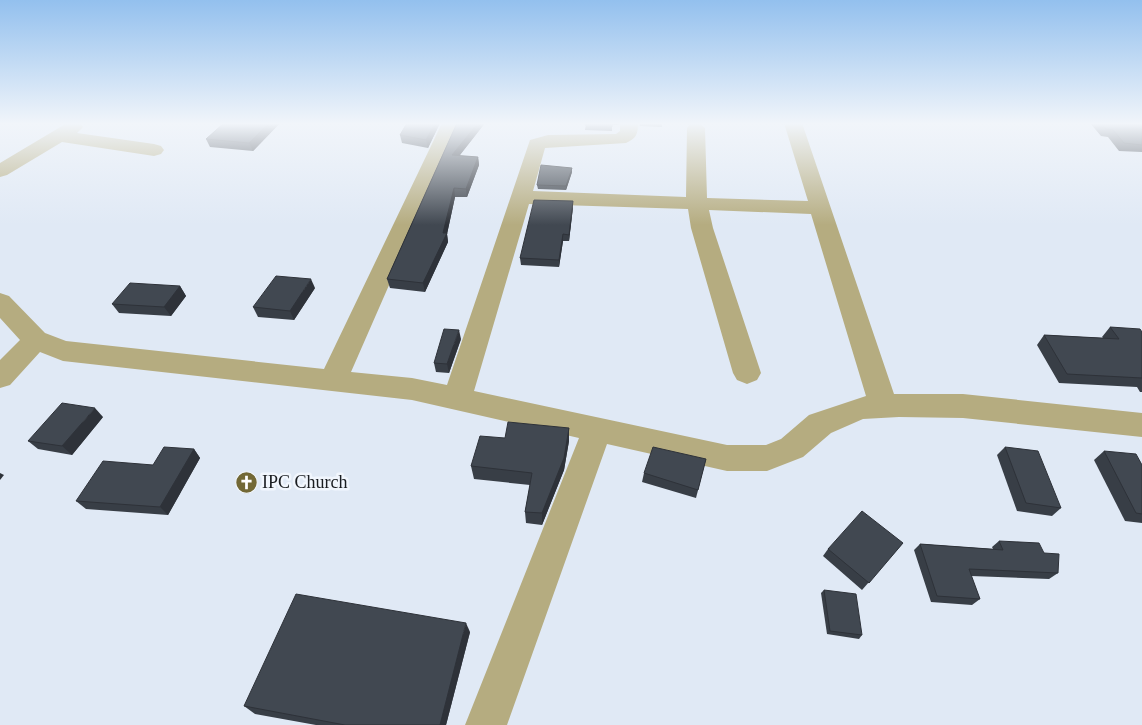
<svg xmlns="http://www.w3.org/2000/svg" width="1142" height="725" font-family="'Times New Roman',serif">
  <style>
    .lines { fill: none; stroke-linecap: round; stroke-linejoin: round }
    .minor { fill: #b5ac80; fill-rule: evenodd }
    .wall { fill: #383e46 }
    .shaded-wall { fill: #2e3239 }
    .building { fill: #414851; stroke: #2e3239 }
    .labels { text-anchor: middle; dominant-baseline: central; stroke-width: 5; stroke-linejoin: round; paint-order: stroke }
    .poi-label { font-size: 18px; fill: #1a1d21; stroke: #f1f6fd; text-anchor: start }
  </style>
  <rect width="100%" height="100%" fill="#e0e9f5"/>
  <g class="lines">
    <g class="minor">
      <path d="M 67,123 L 80,123 L 83,127 L 77,133 L 154,144 L 161,146 L 164,150 L 161,154 L 154,156 L 62,142 L 7,175 L 0,177 L 0,163 Z"/>
      <path d="M 442,123 L 460,123 L 351,372 L 412,378 L 447,385 L 530,140 L 548,135 L 616,134 L 620,131 L 620,123 L 638,123 C 638,135 636,138 626,143 L 545,148 L 533,191 L 686,197 L 687,128 L 690,124 L 699,123 L 705,128 L 707,198 L 808,201 L 784,123 L 802,123 L 894,394 L 963,394 L 1142,413 L 1142,437 L 963,418 L 899,417 L 863,419 L 831,433 L 803,457 L 767,471 L 727,471 L 607,444 L 507,725 L 465,725 L 579,438 L 412,400 L 63,361 L 40,352 L 10,385 L 0,388 L 0,360 L 20,340 L 0,318 L 0,293 L 9,296 L 45,333 L 66,341 L 324,369 ZM 529,204 L 688,209 L 691,228 L 733,373 L 737,380 L 747,384 L 757,380 L 761,373 L 713,228 L 709,210 L 811,214 L 866,396 L 809,415 L 781,439 L 766,445 L 727,445 L 474,391 Z"/>
    </g>
  </g>
  <g class="wall">
    <path d="M 280,123 L 253,151 L 210,147 L 206,139 Z"/>
    <path d="M 440,123 L 428,148 L 402,143 L 400,135 Z"/>
    <path d="M 457,123 L 485,123 L 459,156 L 478,157 L 479,165 L 467,197 L 455,197 L 447,234 L 448,242 L 425,292 L 390,288 L 387,279 Z"/>
    <path d="M 586,123 L 619,123 L 618,125 L 612,125 L 612,131 L 585,130 Z"/>
    <path d="M 639,123 L 662,123 L 662,127 L 640,126 Z"/>
    <path d="M 1090,123 L 1142,123 L 1142,152 L 1119,151 L 1108,137 L 1101,136 Z"/>
    <path d="M 572,172 L 566,190 L 538,189 L 537,185 Z"/>
    <path d="M 573,207 L 569,241 L 563,241 L 559,267 L 521,265 L 520,258 Z"/>
    <path d="M 180,286 L 186,296 L 171,316 L 119,313 L 112,304 Z"/>
    <path d="M 315,288 L 294,320 L 258,317 L 253,307 Z"/>
    <path d="M 1110,327 L 1142,332 L 1142,392 L 1140,392 L 1137,387 L 1059,383 L 1037,345 L 1044,335 L 1103,338 L 1102,337 Z"/>
    <path d="M 461,339 L 449,373 L 436,372 L 434,363 Z"/>
    <path d="M 103,417 L 72,455 L 38,449 L 28,441 Z"/>
    <path d="M 569,428 L 569,441 L 564,470 L 542,525 L 526,523 L 525,512 L 530,485 L 474,479 L 471,466 L 505,438 Z"/>
    <path d="M 1005,447 L 1061,508 L 1052,516 L 1017,511 L 997,455 Z"/>
    <path d="M 194,449 L 200,458 L 168,515 L 86,509 L 76,501 L 153,465 Z"/>
    <path d="M 1104,451 L 1142,465 L 1142,523 L 1125,521 L 1094,460 Z"/>
    <path d="M 706,459 L 696,498 L 642,482 L 644,473 Z"/>
    <path d="M 999,541 L 1044,553 L 1058,573 L 1049,579 L 971,576 L 980,599 L 972,605 L 931,602 L 914,550 L 920,544 L 993,549 L 992,547 Z"/>
    <path d="M 903,543 L 862,590 L 823,556 L 828,549 Z"/>
    <path d="M 824,590 L 862,635 L 859,639 L 827,634 L 821,593 Z"/>
    <path d="M 470,632 L 446,725 L 316,725 L 255,714 L 244,706 Z"/>
  </g>
  <g class="shaded-wall">
    <path d="M 269,123 L 280,123 L 253,151 L 249,143 Z"/>
    <path d="M 435,123 L 440,123 L 428,148 L 426,140 Z"/>
    <path d="M 478,123 L 485,123 L 453,164 L 452,155 Z"/>
    <path d="M 478,157 L 479,165 L 467,197 L 466,189 Z"/>
    <path d="M 572,168 L 572,172 L 566,190 L 566,186 Z"/>
    <path d="M 454,188 L 455,197 L 447,234 L 448,242 L 425,292 L 423,283 L 443,233 Z"/>
    <path d="M 573,201 L 573,207 L 569,241 L 569,235 Z"/>
    <path d="M 563,234 L 563,241 L 559,267 L 559,260 Z"/>
    <path d="M 311,279 L 315,288 L 294,320 L 290,311 Z"/>
    <path d="M 180,286 L 186,296 L 171,316 L 164,307 Z"/>
    <path d="M 459,330 L 461,339 L 449,373 L 447,364 Z"/>
    <path d="M 95,408 L 103,417 L 72,455 L 62,446 Z"/>
    <path d="M 569,428 L 569,441 L 564,470 L 542,525 L 542,513 Z"/>
    <path d="M 194,449 L 200,458 L 168,515 L 160,507 Z"/>
    <path d="M 0,473 L 4,475 L 0,480 Z"/>
    <path d="M 466,623 L 470,632 L 446,725 L 440,725 Z"/>
  </g>
  <g class="building">
    <path d="M 224,123 L 269,123 L 249,143 L 206,139 Z"/>
    <path d="M 407,123 L 435,123 L 426,140 L 400,135 Z"/>
    <path d="M 457,123 L 478,123 L 452,155 L 478,157 L 466,189 L 454,188 L 443,233 L 447,233 L 423,283 L 387,279 Z"/>
    <path d="M 586,123 L 612,123 L 612,127 L 586,126 Z"/>
    <path d="M 1101,123 L 1142,123 L 1142,145 L 1124,143 L 1113,130 L 1106,129 Z"/>
    <path d="M 541,165 L 572,168 L 566,186 L 537,185 Z"/>
    <path d="M 534,200 L 573,201 L 569,235 L 563,234 L 559,260 L 520,258 Z"/>
    <path d="M 276,276 L 311,279 L 290,311 L 253,307 Z"/>
    <path d="M 130,283 L 180,286 L 164,307 L 112,304 Z"/>
    <path d="M 1110,327 L 1140,329 L 1142,332 L 1142,378 L 1067,374 L 1044,335 L 1119,339 Z"/>
    <path d="M 444,329 L 459,330 L 447,364 L 434,363 Z"/>
    <path d="M 62,403 L 95,408 L 62,446 L 28,441 Z"/>
    <path d="M 508,422 L 569,428 L 564,458 L 542,513 L 525,512 L 532,473 L 471,466 L 480,436 L 505,438 Z"/>
    <path d="M 164,447 L 194,449 L 160,507 L 76,501 L 103,461 L 153,465 Z"/>
    <path d="M 653,447 L 706,459 L 698,490 L 644,473 Z"/>
    <path d="M 1005,447 L 1038,451 L 1061,508 L 1026,503 Z"/>
    <path d="M 1104,451 L 1136,454 L 1142,465 L 1142,514 L 1136,513 Z"/>
    <path d="M 862,511 L 903,543 L 869,583 L 828,549 Z"/>
    <path d="M 999,541 L 1039,543 L 1044,553 L 1059,554 L 1058,573 L 969,569 L 980,599 L 937,596 L 920,544 L 1003,550 Z"/>
    <path d="M 824,590 L 856,594 L 862,635 L 830,631 Z"/>
    <path d="M 296,594 L 466,623 L 440,725 L 345,725 L 244,706 Z"/>
  </g>
  <linearGradient id="sky" x2="0" y2="1"><stop stop-color="#93c0ee"/><stop offset="0.55" stop-color="#f1f5fa"/><stop offset="1" stop-color="#f1f5fa" stop-opacity="0"/></linearGradient>
  <rect width="1142" height="225" fill="url(#sky)"/>
  <defs>
    <symbol id="church-disc" viewBox="-11 -11 22 22"><circle r="9.5" fill="#726835" stroke="#f1f6fd"/><path d="M-1.2-6h2.4v3.5h3.3v2.4h-3.3V6h-2.4V-.1h-3.3v-2.4h3.3Z" fill="#fff"/></symbol>
  </defs>
  <g fill-rule="evenodd">
    <use href="#church-disc" x="234" y="470" width="25" height="25"/>
  </g>
  <g class="labels">
    <g class="poi-label">
      <text x="262" y="482">IPC Church</text>
    </g>
  </g>
</svg>
